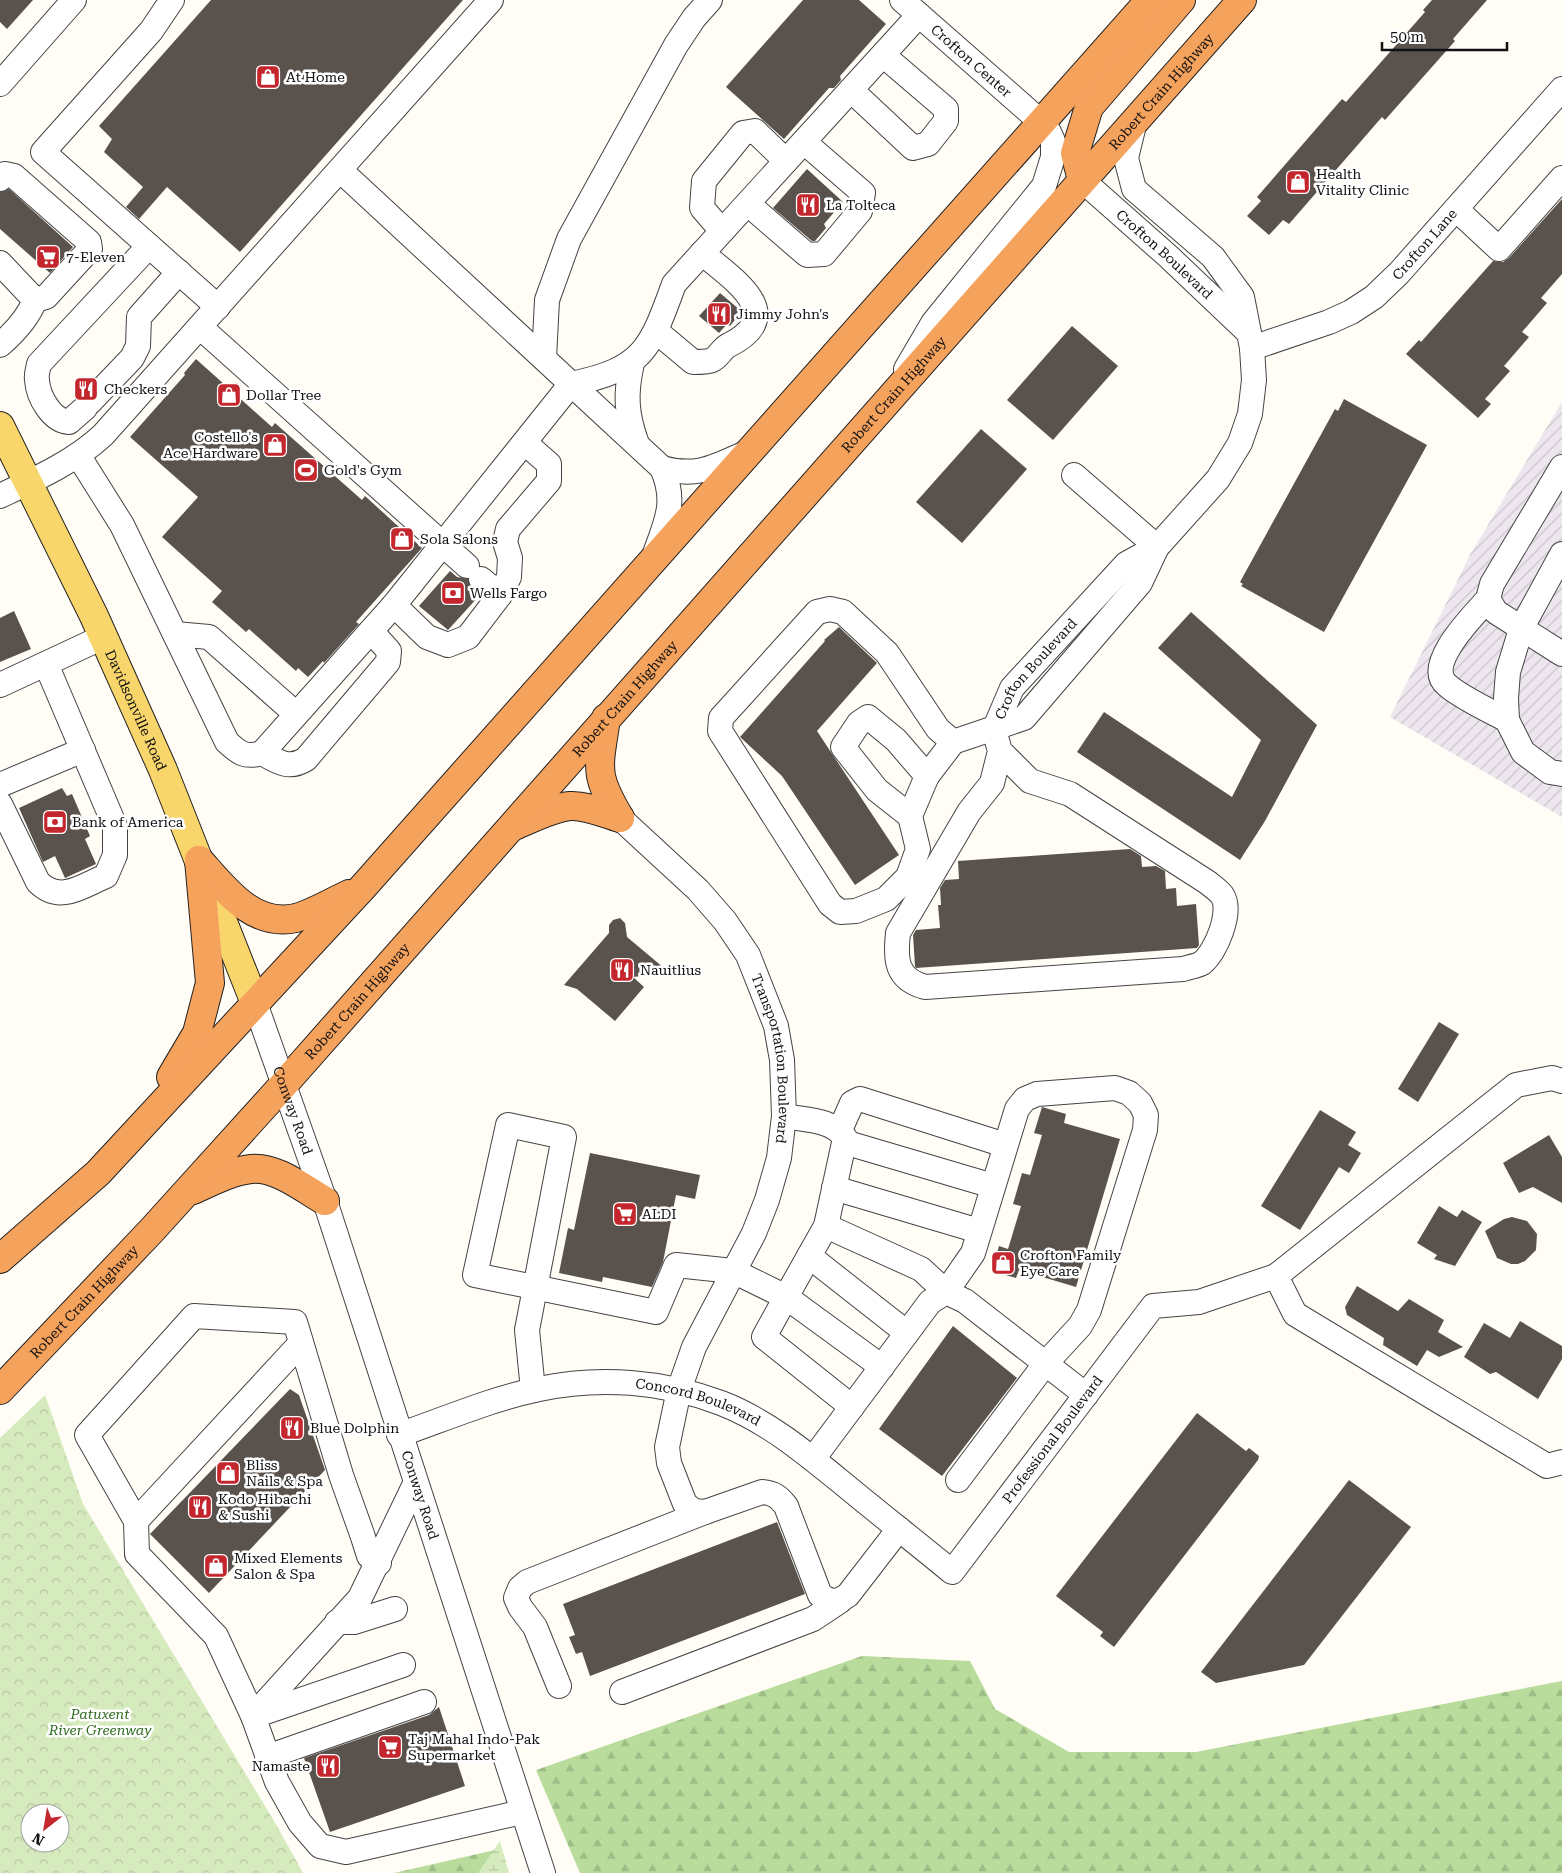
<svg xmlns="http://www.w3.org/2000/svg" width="1562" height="1873" font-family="'Roboto Serif',serif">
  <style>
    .industrial { fill: url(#industrial-furrows) }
    .forest { fill: url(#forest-firs) }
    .wetland { fill: url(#wetland-marsh) }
    .park { fill: url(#park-crowns); fill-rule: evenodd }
    .building { fill: #5a524d }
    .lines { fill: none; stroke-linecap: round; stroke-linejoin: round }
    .minor-casing { stroke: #444; stroke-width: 26 }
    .major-casing { stroke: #222; stroke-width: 30 }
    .highway-casing { stroke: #222; stroke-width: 30 }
    .minor { stroke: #fff; stroke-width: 24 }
    .major { stroke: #f9d66b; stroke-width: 28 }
    .highway { stroke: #f5a25d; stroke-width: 28 }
    .labels { text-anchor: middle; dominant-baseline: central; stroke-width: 5; stroke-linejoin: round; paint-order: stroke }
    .street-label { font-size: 14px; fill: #111; stroke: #fff }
    .poi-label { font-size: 14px; fill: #111; stroke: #fff; text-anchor: start }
    .park-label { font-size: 14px; font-style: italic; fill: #2f6b1f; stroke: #fff }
  </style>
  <defs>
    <pattern id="industrial-furrows" width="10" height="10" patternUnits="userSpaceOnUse" patternTransform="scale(1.25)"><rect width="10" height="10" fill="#eee6ef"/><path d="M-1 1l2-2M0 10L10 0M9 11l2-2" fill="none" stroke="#cbc4cc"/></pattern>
    <pattern id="forest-firs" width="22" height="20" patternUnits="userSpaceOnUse" patternTransform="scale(1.25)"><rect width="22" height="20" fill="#b9dc9c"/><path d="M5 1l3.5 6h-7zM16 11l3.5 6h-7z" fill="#9ebc85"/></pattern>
    <pattern id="wetland-marsh" width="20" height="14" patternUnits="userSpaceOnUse" patternTransform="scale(1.25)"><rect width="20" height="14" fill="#d5ebbd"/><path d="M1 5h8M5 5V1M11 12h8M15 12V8" fill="none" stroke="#b6c8a1"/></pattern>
    <pattern id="park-crowns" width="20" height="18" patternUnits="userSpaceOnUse" patternTransform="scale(1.25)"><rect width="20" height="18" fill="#d5ebbd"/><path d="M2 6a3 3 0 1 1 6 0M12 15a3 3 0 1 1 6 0" fill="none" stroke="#b6c8a1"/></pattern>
  </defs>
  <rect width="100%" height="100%" fill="#fffdf5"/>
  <path class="industrial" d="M 1562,402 L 1562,817 L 1390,717 L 1471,553 Z"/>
  <g class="forest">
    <path d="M 862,1656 L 970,1661 L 995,1709 L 1069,1752 L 1196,1752 L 1562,1681 L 1562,1873 L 580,1873 L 536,1770 Z"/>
    <path d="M 495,1850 L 503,1873 L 394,1873 Z"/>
  </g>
  <path class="wetland" d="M 500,1841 L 509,1873 L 478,1873 Z"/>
  <path class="park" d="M 45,1395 L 83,1504 L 277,1826 L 303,1873 L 0,1873 L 0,1438 ZM 30,1813 L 60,1813 L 60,1843 L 30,1843 Z"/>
  <g class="building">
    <path d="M 0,0 L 33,0 L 7,29 L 0,22 Z"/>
    <path d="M 211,0 L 463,0 L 240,252 L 167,187 L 139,219 L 126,207 L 143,187 L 104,152 L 112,139 L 99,126 Z"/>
    <path d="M 803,0 L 859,0 L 886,24 L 840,76 L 841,80 L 834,88 L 829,88 L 784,139 L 726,87 Z"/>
    <path d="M 1432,0 L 1487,0 L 1453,39 L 1455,41 L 1385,120 L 1382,117 L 1289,224 L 1283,220 L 1269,235 L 1247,216 L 1261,201 L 1257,197 L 1342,99 L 1346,102 L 1425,12 L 1423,10 Z"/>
    <path d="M 807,169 L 843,202 L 824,224 L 826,228 L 815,241 L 812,241 L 773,208 Z"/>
    <path d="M 9,189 L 73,247 L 50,273 L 0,229 L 0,192 Z"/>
    <path d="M 1562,199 L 1562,274 L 1541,298 L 1547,303 L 1522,332 L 1529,337 L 1504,366 L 1510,371 L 1485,399 L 1491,404 L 1478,418 L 1406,354 L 1419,340 L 1421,342 L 1493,261 L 1503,262 L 1509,258 Z"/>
    <path d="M 720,293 L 740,310 L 736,314 L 738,316 L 730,326 L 727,324 L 719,333 L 699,316 Z"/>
    <path d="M 1072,326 L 1118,366 L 1053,440 L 1007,400 Z"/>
    <path d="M 196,359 L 272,427 L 275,423 L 362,500 L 365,496 L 422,548 L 356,622 L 359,624 L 324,663 L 323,661 L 308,677 L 298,668 L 296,671 L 249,629 L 246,632 L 212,602 L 222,591 L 162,537 L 198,497 L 130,437 L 185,375 L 184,373 Z"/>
    <path d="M 1344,399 L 1427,445 L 1324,632 L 1241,586 L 1243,584 L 1240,582 L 1335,409 L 1338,411 Z"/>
    <path d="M 981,429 L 1027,469 L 962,543 L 916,502 Z"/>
    <path d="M 450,571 L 457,577 L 468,579 L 472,590 L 479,596 L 448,630 L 419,606 Z"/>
    <path d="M 14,611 L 31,649 L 0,662 L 0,618 Z"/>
    <path d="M 1191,612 L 1317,725 L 1265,821 L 1240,860 L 1077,752 L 1104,712 L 1232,797 L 1261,740 L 1158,648 Z"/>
    <path d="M 839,627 L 877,663 L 817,731 L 899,855 L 855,885 L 782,776 L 740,737 L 825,641 L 824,640 Z"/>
    <path d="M 62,788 L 67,796 L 72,794 L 90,836 L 85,839 L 96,864 L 65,878 L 55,856 L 43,862 L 19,808 Z"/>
    <path d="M 1130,849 L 1141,856 L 1142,867 L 1156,866 L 1165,871 L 1166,889 L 1176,888 L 1177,906 L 1196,904 L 1199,945 L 1197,948 L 916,968 L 915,966 L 913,935 L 916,930 L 940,928 L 938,905 L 941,905 L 940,888 L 945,880 L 959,879 L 958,861 Z"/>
    <path d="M 620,918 L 625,923 L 627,937 L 670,973 L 633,977 L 644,987 L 615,1021 L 577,989 L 564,985 L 609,933 L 609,925 L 613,920 Z"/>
    <path d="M 1439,1022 L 1459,1034 L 1418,1102 L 1398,1089 Z"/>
    <path d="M 1042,1107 L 1066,1114 L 1064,1123 L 1120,1139 L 1076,1287 L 1019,1270 L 1016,1278 L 992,1271 L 999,1246 L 1008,1249 L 1021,1206 L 1013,1204 L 1022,1173 L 1030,1175 L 1042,1135 L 1034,1133 Z"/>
    <path d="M 1320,1110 L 1356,1132 L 1348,1145 L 1361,1153 L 1349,1173 L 1339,1167 L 1300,1230 L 1261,1206 Z"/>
    <path d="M 1549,1135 L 1562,1157 L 1562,1203 L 1533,1187 L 1519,1193 L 1503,1163 Z"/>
    <path d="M 590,1153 L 700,1175 L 695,1199 L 676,1195 L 663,1262 L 652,1287 L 603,1277 L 602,1282 L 559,1273 L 568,1228 L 574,1230 Z"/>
    <path d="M 1439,1206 L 1457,1217 L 1462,1210 L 1482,1222 L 1455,1266 L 1434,1259 L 1437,1255 L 1417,1243 Z"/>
    <path d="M 1512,1217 L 1527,1221 L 1537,1234 L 1536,1250 L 1525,1261 L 1518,1264 L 1511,1264 L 1497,1258 L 1485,1231 L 1504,1219 Z"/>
    <path d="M 1357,1286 L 1398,1311 L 1409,1299 L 1444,1320 L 1438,1332 L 1463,1347 L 1439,1357 L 1427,1350 L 1417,1366 L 1383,1345 L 1384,1338 L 1347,1315 L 1345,1307 Z"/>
    <path d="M 1520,1321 L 1562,1346 L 1562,1359 L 1538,1399 L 1496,1372 L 1490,1374 L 1464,1357 L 1484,1323 L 1510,1338 Z"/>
    <path d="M 953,1326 L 1017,1378 L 942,1476 L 879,1429 Z"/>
    <path d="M 290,1389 L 299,1395 L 325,1470 L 209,1593 L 150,1534 Z"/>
    <path d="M 1197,1413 L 1246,1451 L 1249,1448 L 1259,1456 L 1258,1460 L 1114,1647 L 1100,1636 L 1103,1632 L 1056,1596 Z"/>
    <path d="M 1349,1480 L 1411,1527 L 1304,1665 L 1216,1683 L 1201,1672 Z"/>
    <path d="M 777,1522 L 805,1594 L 590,1676 L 582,1652 L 576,1654 L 569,1637 L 575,1635 L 563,1604 Z"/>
    <path d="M 439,1707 L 465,1786 L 330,1832 L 304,1758 L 429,1715 Z"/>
  </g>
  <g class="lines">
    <defs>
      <g id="minor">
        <path d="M 172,0 L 151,31 L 43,152 L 218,307"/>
        <path id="s1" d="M 902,0 L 1041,122 L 1049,132 L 1053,141 L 1053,157 L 1044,186 L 933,323 L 906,369"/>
        <path d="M 0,84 L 74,0"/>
        <path d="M 851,90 L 913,148 L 928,144 L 946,121 L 946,109 L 883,55"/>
        <path d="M 340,170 L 662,468 C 678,504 665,524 653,559"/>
        <path d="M 0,179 L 5,174 L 14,176 L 89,242 L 90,249 L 46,297 L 35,300"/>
        <path id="s2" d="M 1082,180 L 1169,257 L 1247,331"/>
        <path d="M 748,204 L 807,255 L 824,254 L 860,211 L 863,193 L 804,142"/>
        <path d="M 1456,209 L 1499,249 L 1562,178"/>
        <path d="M 722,231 L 702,208 L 704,181 L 743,133 L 755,131 L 786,161"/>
        <path d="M 0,263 L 35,300 C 28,318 15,332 0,345"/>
        <path d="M 200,327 L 467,566"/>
        <path d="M 656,331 L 693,362 C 698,362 708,362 712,360 C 719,357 722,348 729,345 C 790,314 731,278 702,253"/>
        <path id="s3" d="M 1252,348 L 1329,322 L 1351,312 L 1374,297 L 1399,273 L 1562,89"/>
        <path d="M 544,358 L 547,300 L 569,239 L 676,45 L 694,18 L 710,0"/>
        <path d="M 632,363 C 625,394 626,414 637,444"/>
        <path d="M 90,402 L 132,358 L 138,346 L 139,317 L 179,272"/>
        <path d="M 85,408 L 69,422 C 52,421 38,397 37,380 C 36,375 38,369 39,364 L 149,246"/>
        <path d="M 78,455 L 122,525 L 227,742 C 239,753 245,758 262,753 L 394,605 L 571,384 C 643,369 650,350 674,284 L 919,15"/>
        <path d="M 1562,467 L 1492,584 L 1488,599 L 1496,612 L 1562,654"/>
        <path d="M 662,468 C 698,478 716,466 748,452"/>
        <path d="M 1074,475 L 1157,547"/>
        <path d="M 0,496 C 36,479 74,462 103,435 L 491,0"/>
        <path d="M 1562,554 L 1521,629 L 1508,672 L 1506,698 L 1507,720 L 1523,752 L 1550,772 L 1562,774"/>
        <path d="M 481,579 L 500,595"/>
        <path d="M 1488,599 C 1474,615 1423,665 1447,685 C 1460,697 1490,711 1507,720"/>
        <path d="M 394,605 L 427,637 L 448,645 L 468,637 L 500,595 L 509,577 L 510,558 L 505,542 L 508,529 L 549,481 L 549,464 L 525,443"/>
        <path d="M 175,634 L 209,637 L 296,714"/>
        <path d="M 0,685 L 103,637"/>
        <path d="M 994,730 L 1000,751 L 992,783 L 969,812 L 898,933 C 895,960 896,979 925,987 L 1183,969 C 1189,967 1197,966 1202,963 C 1216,952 1233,911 1222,895 C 1218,890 1212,886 1207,882 L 1070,794 L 1030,781 L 1000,751"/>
        <path id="s4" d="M 994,730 L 1012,688 L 1126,564 L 1157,547"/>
        <path d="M 953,742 L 938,729 L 887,653 L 843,612 L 830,609 L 817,612 L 721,718 L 720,731 L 830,904 L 840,912 L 856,911 L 886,899 L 908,877 L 918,849 L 910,816 L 927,776 L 953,742 L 1024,718 L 1140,583 L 1157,547 L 1218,479 L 1240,443 L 1250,414 L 1254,380 L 1252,348 L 1242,297 L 1213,257 L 1134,189 L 1126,158 L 1135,121"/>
        <path d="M 262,753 C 278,762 289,770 306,759 L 388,662 L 389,651 L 371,631"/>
        <path d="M 0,785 L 83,750"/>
        <path d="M 0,804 L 38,882 C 60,904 82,886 106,876 L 115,855 L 115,826 L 46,664"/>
        <path d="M 910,816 L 877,790 L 843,747 L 859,723 L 868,717 L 896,740 L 927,776"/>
        <path id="s5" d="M 620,818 L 698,890 L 725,921 L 748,955 L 776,1026 L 782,1060 L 784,1116 L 779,1158 L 767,1200 L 754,1233 L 694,1347 L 679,1390 L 667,1447 L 669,1463 L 685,1504 L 694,1511 L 705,1512 L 762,1492 C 774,1493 779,1497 786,1506 L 820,1595 C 830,1602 837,1603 848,1595 L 899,1529"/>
        <path id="s6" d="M 255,1003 L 325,1201 L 543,1873"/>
        <path d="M 840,1130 L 852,1103 L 860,1099 L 1005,1145"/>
        <path d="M 844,1142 L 993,1186"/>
        <path d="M 834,1188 L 979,1231"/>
        <path d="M 826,1226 L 921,1269 L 946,1292 L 973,1253 L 1017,1109 L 1025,1099 L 1037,1094 L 1115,1088 L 1129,1093 L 1140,1103 L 1146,1115 L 1145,1130 L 1089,1310 L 1080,1326 L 1045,1364 L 958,1480"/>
        <path d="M 809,1256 L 907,1333"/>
        <path d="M 1276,1276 L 1295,1314 L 1547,1466 L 1562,1462"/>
        <path d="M 533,1390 L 527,1330 L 564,1137 L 508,1125 L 475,1275 L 656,1312 L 676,1265 L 733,1271 L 786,1297 L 826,1226 L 845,1138 C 833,1119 804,1120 784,1116"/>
        <path d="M 852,1407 L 764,1337 L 786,1297 L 882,1367"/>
        <path id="s7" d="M 399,1435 C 445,1419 491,1399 539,1389 C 599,1376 663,1381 721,1403 C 768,1421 808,1455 846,1486 C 881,1515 917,1543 952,1572 L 1153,1306 L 1199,1302 L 1276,1276 L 1516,1085 L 1552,1078 L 1562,1081"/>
        <path d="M 813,1459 L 930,1302 L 946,1292 L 965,1301 L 1086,1395"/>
        <path d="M 136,1521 L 301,1343"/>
        <path d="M 379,1563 L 369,1556 L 363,1537 L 341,1475 L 295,1322 L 194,1316 L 87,1435 L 136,1521 L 137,1554 L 216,1636 L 253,1716 L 277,1782 L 300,1823 L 320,1846 L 346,1852 L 522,1812"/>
        <path d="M 337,1622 L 354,1622 L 395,1609"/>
        <path d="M 559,1686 L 535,1627 L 520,1607 L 516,1598 L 520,1588 L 527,1582 L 705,1512"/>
        <path d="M 622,1692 L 813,1619 L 840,1601"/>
        <path d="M 253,1716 L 360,1598 L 415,1484"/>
        <path d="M 254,1716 L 403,1665"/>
        <path d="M 267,1757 L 424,1702"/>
      </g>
      <g id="major">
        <path id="s8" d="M 0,426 L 94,616 L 163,770 L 255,1003"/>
      </g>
      <g id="highway">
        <path d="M 1082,180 L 1075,153 L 1089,107 L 1181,0"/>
        <path d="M 606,718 C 599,768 593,773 620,818"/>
        <path d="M 514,826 C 531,819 551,808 570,806 C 587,805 605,814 620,818"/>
        <path d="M 199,860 C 224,888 253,928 296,918 C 314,913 332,902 349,894"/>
        <path d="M 171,1077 L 197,1033 L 210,983 L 199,860"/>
        <path d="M 193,1190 C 211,1182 231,1171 251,1169 C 276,1166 304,1189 325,1201"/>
        <path d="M 0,1259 L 98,1173 L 363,887 L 1150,0"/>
        <path id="s9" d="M 0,1390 L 152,1230 L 285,1083 L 1242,0"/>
      </g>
    </defs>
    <use href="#minor" class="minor-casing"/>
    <use href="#major" class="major-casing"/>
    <use href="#highway" class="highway-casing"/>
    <use href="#minor" class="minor"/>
    <use href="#major" class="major"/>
    <use href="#highway" class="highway"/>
  </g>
  <defs>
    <symbol id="shop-square" viewBox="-11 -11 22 22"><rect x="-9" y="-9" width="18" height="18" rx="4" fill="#c4262e" stroke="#fff"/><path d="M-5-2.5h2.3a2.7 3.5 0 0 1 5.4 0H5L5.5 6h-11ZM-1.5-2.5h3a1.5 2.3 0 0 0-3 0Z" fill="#fff"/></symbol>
    <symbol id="restaurant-square" viewBox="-11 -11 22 22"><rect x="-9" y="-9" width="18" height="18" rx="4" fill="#c4262e" stroke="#fff"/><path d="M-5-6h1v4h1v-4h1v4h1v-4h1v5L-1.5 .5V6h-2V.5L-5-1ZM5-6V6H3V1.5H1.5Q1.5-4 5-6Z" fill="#fff"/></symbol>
    <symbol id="supermarket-square" viewBox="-11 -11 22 22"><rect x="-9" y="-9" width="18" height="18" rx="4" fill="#c4262e" stroke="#fff"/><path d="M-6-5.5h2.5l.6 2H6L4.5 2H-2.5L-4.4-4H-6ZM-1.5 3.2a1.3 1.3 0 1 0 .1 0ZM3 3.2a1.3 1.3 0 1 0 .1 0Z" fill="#fff"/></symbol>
    <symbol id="stadium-square" viewBox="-11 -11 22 22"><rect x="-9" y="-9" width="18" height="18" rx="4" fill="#c4262e" stroke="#fff"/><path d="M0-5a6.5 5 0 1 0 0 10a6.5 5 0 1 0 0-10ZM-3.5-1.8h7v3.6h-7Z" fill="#fff"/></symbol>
    <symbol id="bank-square" viewBox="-11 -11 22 22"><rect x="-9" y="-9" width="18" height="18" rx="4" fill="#c4262e" stroke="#fff"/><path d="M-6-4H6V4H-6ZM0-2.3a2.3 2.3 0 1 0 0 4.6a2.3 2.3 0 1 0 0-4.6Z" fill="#fff"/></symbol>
  </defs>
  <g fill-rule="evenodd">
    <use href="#shop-square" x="254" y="63" width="28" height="28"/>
    <use href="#shop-square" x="1284" y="168" width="28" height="28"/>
    <use href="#restaurant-square" x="794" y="191" width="28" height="28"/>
    <use href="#supermarket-square" x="34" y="243" width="28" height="28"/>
    <use href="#restaurant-square" x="705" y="300" width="28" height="28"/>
    <use href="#restaurant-square" x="72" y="375" width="28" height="28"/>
    <use href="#shop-square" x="215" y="381" width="28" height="28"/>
    <use href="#shop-square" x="261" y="431" width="28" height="28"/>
    <use href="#stadium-square" x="292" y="456" width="28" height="28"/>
    <use href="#shop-square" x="388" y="525" width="28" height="28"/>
    <use href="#bank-square" x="439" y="579" width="28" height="28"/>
    <use href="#bank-square" x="41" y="808" width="28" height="28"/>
    <use href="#restaurant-square" x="608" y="956" width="28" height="28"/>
    <use href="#supermarket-square" x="611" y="1200" width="28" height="28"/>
    <use href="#shop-square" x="989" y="1249" width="28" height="28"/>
    <use href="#restaurant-square" x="278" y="1414" width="28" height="28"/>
    <use href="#shop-square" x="214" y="1459" width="28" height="28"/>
    <use href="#restaurant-square" x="186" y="1493" width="28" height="28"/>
    <use href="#shop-square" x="202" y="1552" width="28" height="28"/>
    <use href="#supermarket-square" x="376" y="1733" width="28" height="28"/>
    <use href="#restaurant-square" x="314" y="1752" width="28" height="28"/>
  </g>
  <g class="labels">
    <g class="street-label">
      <text stroke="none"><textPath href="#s1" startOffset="92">Crofton Center</textPath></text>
      <text stroke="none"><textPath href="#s9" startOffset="1742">Robert Crain Highway</textPath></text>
      <text stroke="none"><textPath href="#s3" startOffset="206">Crofton Lane</textPath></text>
      <text stroke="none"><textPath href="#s2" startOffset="111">Crofton Boulevard</textPath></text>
      <text stroke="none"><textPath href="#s9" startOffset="1338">Robert Crain Highway</textPath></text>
      <text stroke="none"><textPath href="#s4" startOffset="75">Crofton Boulevard</textPath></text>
      <text stroke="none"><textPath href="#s9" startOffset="932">Robert Crain Highway</textPath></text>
      <text stroke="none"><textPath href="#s8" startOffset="315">Davidsonville Road</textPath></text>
      <text stroke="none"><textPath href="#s9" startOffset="528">Robert Crain Highway</textPath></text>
      <text stroke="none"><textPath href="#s5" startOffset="296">Transportation Boulevard</textPath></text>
      <text stroke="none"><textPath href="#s6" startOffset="114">Conway Road</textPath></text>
      <text stroke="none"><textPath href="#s9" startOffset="122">Robert Crain Highway</textPath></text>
      <text stroke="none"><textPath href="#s7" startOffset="310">Concord Boulevard</textPath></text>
      <text stroke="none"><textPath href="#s7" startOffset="786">Professional Boulevard</textPath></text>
      <text stroke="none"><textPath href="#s6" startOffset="519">Conway Road</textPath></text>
    </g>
    <g class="poi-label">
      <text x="286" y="77">At Home</text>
      <text x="1316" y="174">Health<tspan x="1316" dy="16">Vitality Clinic</tspan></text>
      <text x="826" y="205">La Tolteca</text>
      <text x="66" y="257">7-Eleven</text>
      <text x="736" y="314">Jimmy John's</text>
      <text x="104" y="389">Checkers</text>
      <text x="246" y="395">Dollar Tree</text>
      <text x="258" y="437" text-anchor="end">Costello's<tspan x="258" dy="16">Ace Hardware</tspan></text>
      <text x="324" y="470">Gold's Gym</text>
      <text x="420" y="539">Sola Salons</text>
      <text x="470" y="593">Wells Fargo</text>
      <text x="72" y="822">Bank of America</text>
      <text x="640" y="970">Nauitlius</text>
      <text x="642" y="1214">ALDI</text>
      <text x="1020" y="1255">Crofton Family<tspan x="1020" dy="16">Eye Care</tspan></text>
      <text x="310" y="1428">Blue Dolphin</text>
      <text x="246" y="1465">Bliss<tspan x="246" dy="16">Nails &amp; Spa</tspan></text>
      <text x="218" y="1499">Kodo Hibachi<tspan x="218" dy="16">&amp; Sushi</tspan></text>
      <text x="234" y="1558">Mixed Elements<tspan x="234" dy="16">Salon &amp; Spa</tspan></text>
      <text x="408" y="1739">Taj Mahal Indo-Pak<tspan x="408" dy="16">Supermarket</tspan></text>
      <text x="310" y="1766" text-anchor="end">Namaste</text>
    </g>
    <g class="park-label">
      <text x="100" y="1714">Patuxent<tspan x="100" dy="16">River Greenway</tspan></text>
    </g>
  </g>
  <g transform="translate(45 1828) rotate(211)"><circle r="24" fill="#ffffff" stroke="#a0a0a0"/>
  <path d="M0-4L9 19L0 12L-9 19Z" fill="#c4262e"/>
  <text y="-8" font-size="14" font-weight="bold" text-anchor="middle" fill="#111111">N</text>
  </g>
  <path d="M1382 42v8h125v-8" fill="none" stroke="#111111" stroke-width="2.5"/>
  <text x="1390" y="42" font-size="15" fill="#111111" stroke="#ffffff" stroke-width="4" paint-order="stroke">50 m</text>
</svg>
